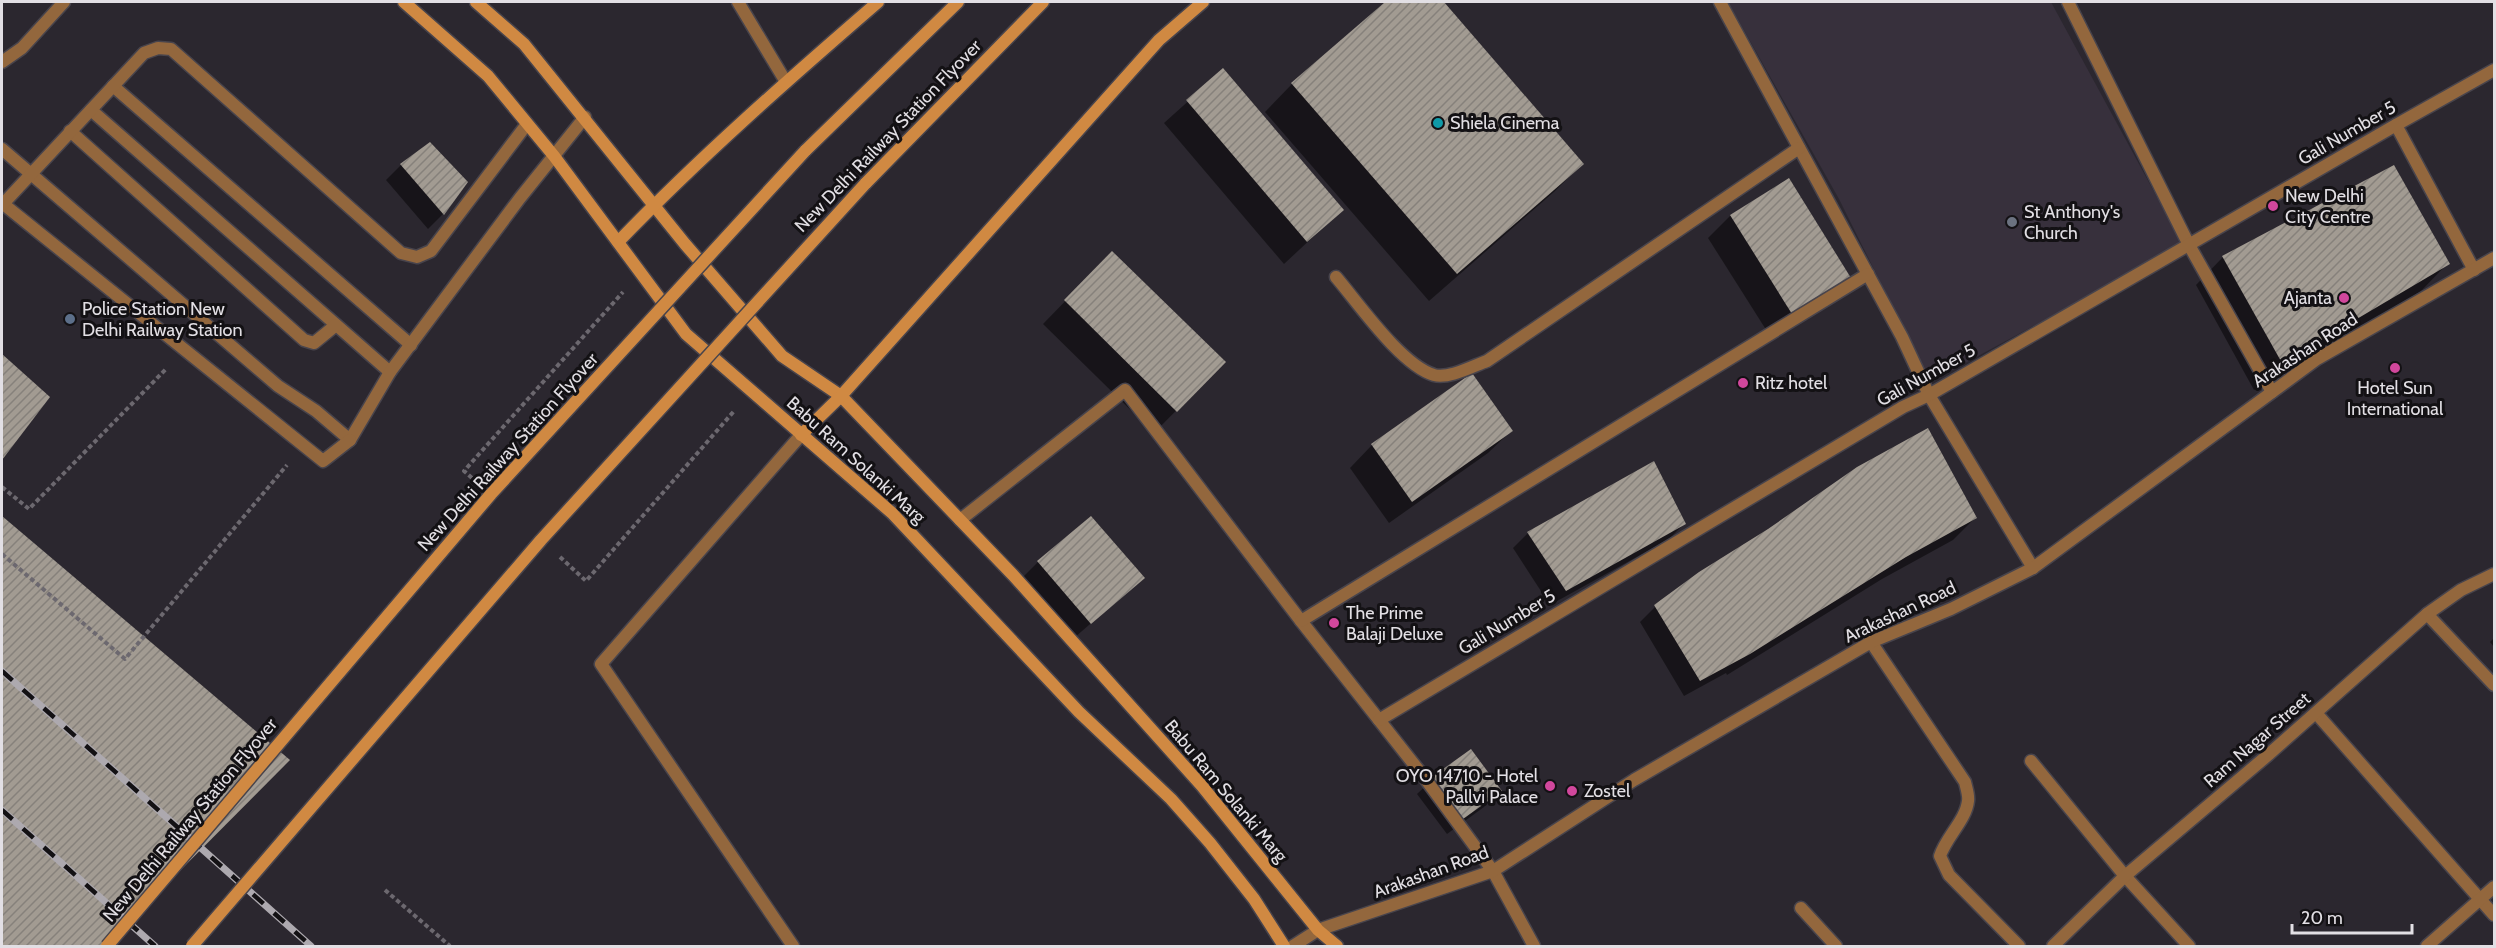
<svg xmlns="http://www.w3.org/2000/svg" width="2496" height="948" font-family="Cabin,sans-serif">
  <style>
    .built { fill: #37303c }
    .shadow { fill: #0007 }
    .building { fill: url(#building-hatch) }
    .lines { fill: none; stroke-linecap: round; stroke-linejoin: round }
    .service-casing { stroke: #48444c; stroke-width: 15 }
    .minor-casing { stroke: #48444c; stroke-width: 15 }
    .secondary-casing { stroke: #48444c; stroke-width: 15 }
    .path { stroke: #6c686f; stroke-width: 4; stroke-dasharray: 4.5 3; stroke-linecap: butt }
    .service { stroke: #93673d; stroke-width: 12 }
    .minor { stroke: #93673d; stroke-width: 12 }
    .secondary { stroke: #d08942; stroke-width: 12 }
    .rail-casing { stroke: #ada9af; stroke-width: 7 }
    .rail { stroke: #131114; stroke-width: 4.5; stroke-dasharray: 14; stroke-linecap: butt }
    .secondary-bridge-casing { stroke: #48444c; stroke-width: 15; stroke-linecap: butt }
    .secondary-bridge { stroke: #d08942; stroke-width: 12 }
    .culture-dot { fill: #0f9aa8; stroke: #131114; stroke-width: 2 }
    .hotel-dot { fill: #d1479c; stroke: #131114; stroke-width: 2 }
    .worship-dot { fill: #6b7280; stroke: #131114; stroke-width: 2 }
    .service-dot { fill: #5c6f8a; stroke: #131114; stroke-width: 2 }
    .labels { text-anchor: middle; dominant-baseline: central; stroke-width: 6; stroke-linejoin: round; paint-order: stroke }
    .poi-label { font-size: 18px; fill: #e2dfe4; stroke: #131114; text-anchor: start }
    .street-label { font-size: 18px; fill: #e2dfe4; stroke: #131114 }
  </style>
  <defs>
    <pattern id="building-hatch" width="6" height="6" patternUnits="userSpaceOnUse" patternTransform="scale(1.5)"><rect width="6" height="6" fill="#a29b92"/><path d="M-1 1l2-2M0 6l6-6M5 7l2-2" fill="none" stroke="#86817b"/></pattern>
  </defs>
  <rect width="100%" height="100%" fill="#2b272f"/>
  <path class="built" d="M 1728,2 L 2051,2 L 2183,245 L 1930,382 L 1839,199 Z"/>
  <g class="shadow">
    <path d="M 1388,2 L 1442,2 L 1582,164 L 1555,191 L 1429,301 L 1265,112 L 1292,84 Z"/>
    <path d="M 1223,70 L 1342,210 L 1284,264 L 1164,123 Z"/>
    <path d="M 401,165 L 466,182 L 443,214 L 428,229 L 386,180 Z"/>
    <path d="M 1788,180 L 1849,278 L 1770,336 L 1708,238 L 1730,216 Z"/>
    <path d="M 1112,253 L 1224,362 L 1154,433 L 1043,324 Z"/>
    <path d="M 2223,257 L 2448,263 L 2421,291 L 2254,390 L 2196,285 Z"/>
    <path d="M 2,356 L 48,398 L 2,458 Z"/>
    <path d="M 1511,431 L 1488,453 L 1389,523 L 1350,468 L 1372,445 Z"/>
    <path d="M 2,518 L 288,760 L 102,946 L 2,946 Z"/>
    <path d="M 1975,518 L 1953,540 L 1882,579 L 1727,675 L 1726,673 L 1684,696 L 1640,622 L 1655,607 L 1768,530 Z"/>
    <path d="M 1685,523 L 1669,539 L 1550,605 L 1513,548 L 1528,533 Z"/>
    <path d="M 1038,562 L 1143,578 L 1074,638 L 1023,577 Z"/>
    <path d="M 2494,638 L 2494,647 L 2490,642 Z"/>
    <path d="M 1471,751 L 1500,791 L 1484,807 L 1447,834 L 1417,794 L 1433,779 Z"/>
  </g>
  <g class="building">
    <path d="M 1385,2 L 1444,2 L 1584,164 L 1457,274 L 1291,83 Z"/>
    <path d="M 1223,68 L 1344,210 L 1307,242 L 1186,100 Z"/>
    <path d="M 430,142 L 468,182 L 444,215 L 400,164 Z"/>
    <path d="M 2394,165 L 2450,264 L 2282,363 L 2222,256 Z"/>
    <path d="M 1789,178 L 1851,278 L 1792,314 L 1730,215 Z"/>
    <path d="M 1112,251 L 1226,362 L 1177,412 L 1064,300 Z"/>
    <path d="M 2,354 L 50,397 L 2,460 Z"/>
    <path d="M 1472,373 L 1513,431 L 1412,502 L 1371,444 Z"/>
    <path d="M 1928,428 L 1977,518 L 1906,557 L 1750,654 L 1700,681 L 1654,605 L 1699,572 L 1768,529 L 1857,467 Z"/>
    <path d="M 1654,461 L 1686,524 L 1566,591 L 1527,532 Z"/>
    <path d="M 2,516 L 290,760 L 105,946 L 2,946 Z"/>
    <path d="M 1091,516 L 1145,578 L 1091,624 L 1037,561 Z"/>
    <path d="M 1471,749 L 1502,791 L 1463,819 L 1432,777 Z"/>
  </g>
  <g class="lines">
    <defs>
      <g id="service">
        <path d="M 1720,2 L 1902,337 L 1929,395 L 2033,568"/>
        <path d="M 2068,2 L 2189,245 L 2272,392"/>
        <path d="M 2,62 L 22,48 L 64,2"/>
        <path d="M 113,86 L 411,345"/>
        <path d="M 91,110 L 390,372"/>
        <path d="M 2396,125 L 2474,270"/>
        <path d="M 70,131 L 304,340 L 314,343 L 336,325"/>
        <path d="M 2,149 L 278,386 L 316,411 L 350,440 L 390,372 L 520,198 L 585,117"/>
        <path d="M 2,203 L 323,461 L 350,440"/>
        <path d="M 3,204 L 144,53 L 158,48 L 171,49 L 401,253 L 417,257 L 431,251 L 527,124"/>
        <path d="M 1336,277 C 1359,304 1401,365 1434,375 C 1449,379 1473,366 1487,361 L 1799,148"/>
        <path d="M 960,520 L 1125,390 L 1301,621 L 1424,777 L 1493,871"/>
        <path d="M 1301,621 L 1868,274"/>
        <path d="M 1379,720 L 1903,407 L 1929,395 L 2396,125 L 2494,70"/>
        <path d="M 793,946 L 601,664 L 801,435"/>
      </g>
      <g id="minor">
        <path d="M 738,2 L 786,82"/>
        <path d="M 2427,614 L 2494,685"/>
        <path d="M 1871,642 L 1965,782 C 1966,787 1969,795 1968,801 C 1966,820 1946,837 1940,856 L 1949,875 L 2019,946"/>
        <path d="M 2316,713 L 2494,915"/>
        <path d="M 2031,761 L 2125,876 L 2189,946"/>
        <path d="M 1493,871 L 1534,946"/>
        <path d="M 1801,908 L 1836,946"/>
        <path d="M 1293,946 L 1318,930 L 1493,871 L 1634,780 L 1871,642 L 1951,609 L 2033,568 L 2317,359 L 2494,258"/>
        <path d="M 2053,946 L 2125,876 L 2268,755 L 2427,614 L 2461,590 L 2494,574"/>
        <path d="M 2427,946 L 2494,887"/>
      </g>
      <g id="secondary">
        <path d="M 404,2 L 488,76 L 554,156 L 686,334 L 892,513 L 1079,712 L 1171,799 L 1210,843 L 1254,899 L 1284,946"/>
        <path d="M 476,2 L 524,44 L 685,244 L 782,356 L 841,396 L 1013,575 L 1202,786 L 1318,930 L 1337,946"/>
        <path d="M 805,151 L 958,2"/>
        <path d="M 865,184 L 1043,2"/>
        <path d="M 618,242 C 700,157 789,79 878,2"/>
        <path d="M 801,435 L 841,396 L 1159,40 L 1203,2"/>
      </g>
    </defs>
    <use href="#service" class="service-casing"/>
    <use href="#minor" class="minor-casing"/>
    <use href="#secondary" class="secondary-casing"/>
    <g class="path">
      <path d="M 472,478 L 464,471 L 623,292"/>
      <path d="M 2,487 L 29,509 L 166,369"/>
      <path d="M 2,554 L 125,659 L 287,465"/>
      <path d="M 560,557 L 586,581 L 735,410"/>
      <path d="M 385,890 L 450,946"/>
    </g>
    <use href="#service" class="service"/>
    <use href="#minor" class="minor"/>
    <use href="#secondary" class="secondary"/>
    <defs>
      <g id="rail">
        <path d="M 2,671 L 311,946"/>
        <path d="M 2,810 L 155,946"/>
      </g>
    </defs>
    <use href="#rail" class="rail-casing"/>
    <use href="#rail" class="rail"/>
    <defs>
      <g id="secondary-bridge">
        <path d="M 107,946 L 491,494 L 805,151"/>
        <path d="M 192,946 L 541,540 L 865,184"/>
      </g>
    </defs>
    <use href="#secondary-bridge" class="secondary-bridge-casing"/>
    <use href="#secondary-bridge" class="secondary-bridge"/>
  </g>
  <circle class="culture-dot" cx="1438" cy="123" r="6"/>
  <g class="hotel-dot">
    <circle cx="2273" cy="206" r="6"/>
    <circle cx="2344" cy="298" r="6"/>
    <circle cx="2395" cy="368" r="6"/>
    <circle cx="1743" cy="383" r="6"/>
    <circle cx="1334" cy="623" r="6"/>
    <circle cx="1550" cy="786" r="6"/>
    <circle cx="1572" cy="791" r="6"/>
  </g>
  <circle class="worship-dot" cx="2012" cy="222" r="6"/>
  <circle class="service-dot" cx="70" cy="319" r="6"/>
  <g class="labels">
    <g class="poi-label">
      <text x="1450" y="123">Shiela Cinema</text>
      <text x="2285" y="196">New Delhi<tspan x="2285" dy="21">City Centre</tspan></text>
      <text x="2024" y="212">St Anthony's<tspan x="2024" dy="21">Church</tspan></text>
      <text x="2332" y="298" text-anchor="end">Ajanta</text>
      <text x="82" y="309">Police Station New<tspan x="82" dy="21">Delhi Railway Station</tspan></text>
      <text x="1755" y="383">Ritz hotel</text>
      <text x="2395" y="388" text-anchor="middle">Hotel Sun<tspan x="2395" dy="21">International</tspan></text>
      <text x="1346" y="613">The Prime<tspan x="1346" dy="21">Balaji Deluxe</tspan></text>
      <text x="1538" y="776" text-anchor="end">OYO 14710 - Hotel<tspan x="1538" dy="21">Pallvi Palace</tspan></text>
      <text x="1584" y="791">Zostel</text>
    </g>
    <g class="street-label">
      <text transform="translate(2347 133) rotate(-30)">Gali Number 5</text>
      <text transform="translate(888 136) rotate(-46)">New Delhi Railway Station Flyover</text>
      <text transform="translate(2305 350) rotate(-33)">Arakashan Road</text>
      <text transform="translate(1926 375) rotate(-29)">Gali Number 5</text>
      <text transform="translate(508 452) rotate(-48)">New Delhi Railway Station Flyover</text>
      <text transform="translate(856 460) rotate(42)">Babu Ram Solanki Marg</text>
      <text transform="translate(1900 612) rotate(-25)">Arakashan Road</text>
      <text transform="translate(1507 622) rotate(-31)">Gali Number 5</text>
      <text transform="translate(2257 740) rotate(-41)">Ram Nagar Street</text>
      <text transform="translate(1226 791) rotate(50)">Babu Ram Solanki Marg</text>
      <text transform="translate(190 820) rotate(-50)">New Delhi Railway Station Flyover</text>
      <text transform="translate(1431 872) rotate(-20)">Arakashan Road</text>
    </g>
  </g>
  <rect width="2496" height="948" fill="none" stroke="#e2dfe4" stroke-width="6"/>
  <path d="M2292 924v9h120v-9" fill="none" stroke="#e2dfe4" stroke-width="3"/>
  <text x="2301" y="924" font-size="18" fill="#e2dfe4" stroke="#131114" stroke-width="4.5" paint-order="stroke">20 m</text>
</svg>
